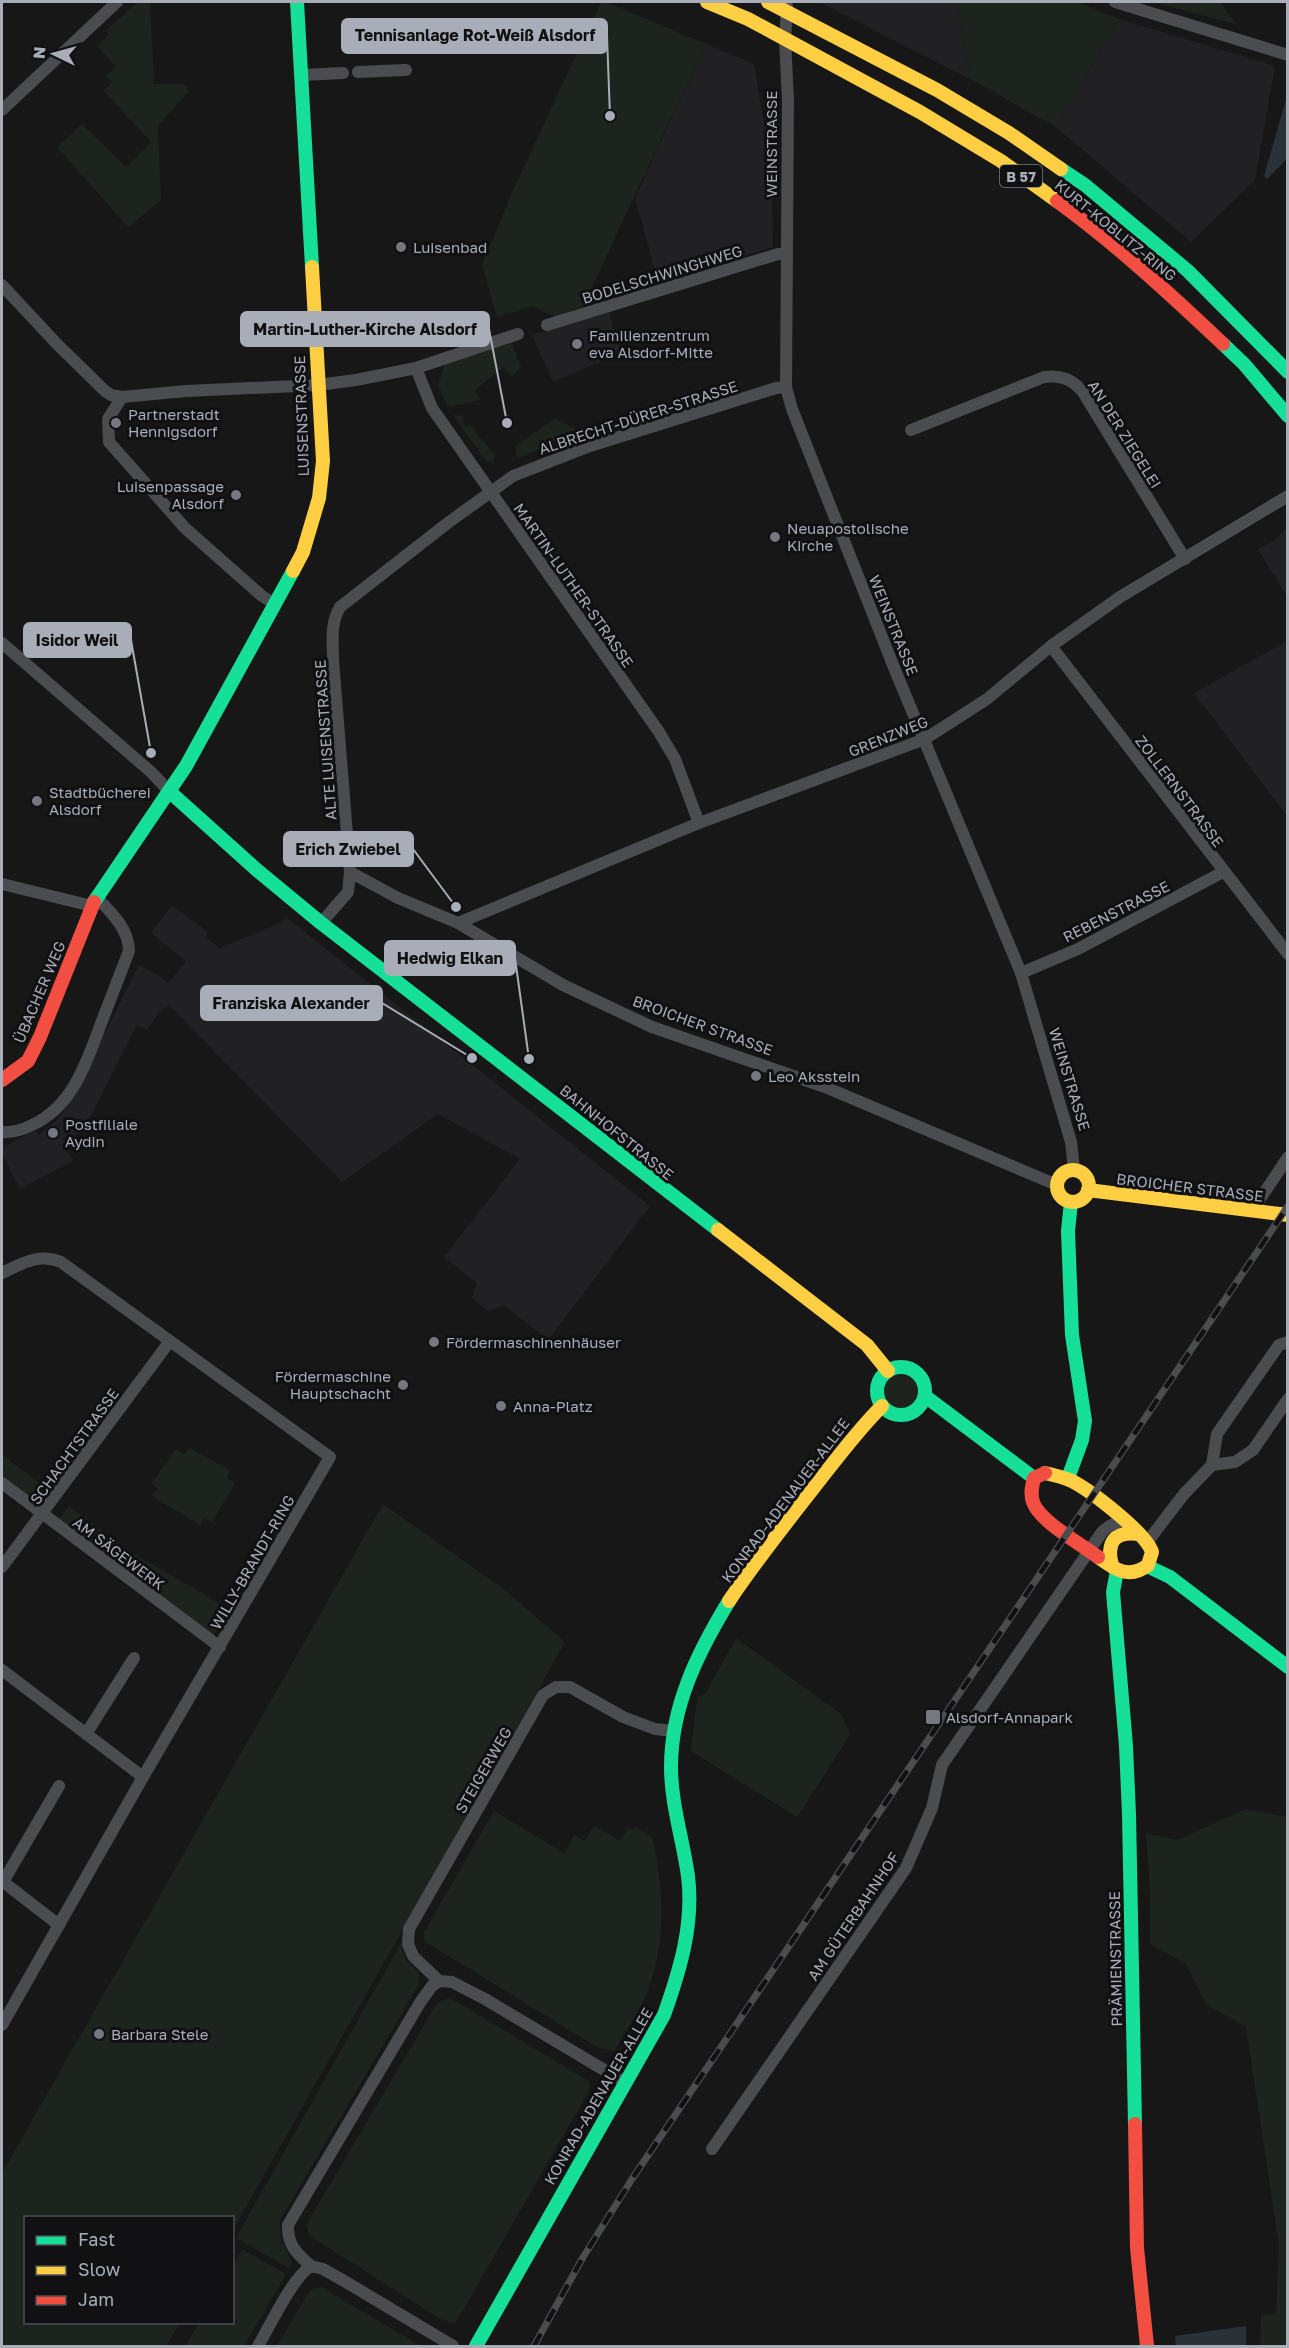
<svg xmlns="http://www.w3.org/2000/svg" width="1289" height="2348" font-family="'Golos Text',sans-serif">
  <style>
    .built { fill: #212123 }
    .green { fill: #1d241e }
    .water { fill: #2a3239 }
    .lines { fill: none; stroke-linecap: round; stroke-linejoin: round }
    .street { stroke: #4b4c50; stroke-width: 12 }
    .fast { stroke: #16e098; stroke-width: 14 }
    .slow { stroke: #ffcf43; stroke-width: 14 }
    .jam { stroke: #f24e42; stroke-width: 14 }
    .rail-casing { stroke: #4b4c4f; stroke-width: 7 }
    .rail { stroke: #111113; stroke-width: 4.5; stroke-dasharray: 14; stroke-linecap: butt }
    .poi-dot { fill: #757880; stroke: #111113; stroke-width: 2 }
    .labels { text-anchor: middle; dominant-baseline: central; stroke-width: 6; stroke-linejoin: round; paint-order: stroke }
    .shield { fill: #111113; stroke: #7b7e86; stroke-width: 1.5 }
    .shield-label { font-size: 14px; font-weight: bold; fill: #a8adb8 }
    .street-label { font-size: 15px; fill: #a8adb8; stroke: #111113 }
    .poi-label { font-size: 15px; fill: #a8adb8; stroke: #111113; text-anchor: start }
    .leader { fill: none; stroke: #a8adb8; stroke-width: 2 }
    .callout-dot { fill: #a8adb8; stroke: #111113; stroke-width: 2 }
    .callout { fill: #a8adb8; stroke: #a8adb8; stroke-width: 2 }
    .callout-label { font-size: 16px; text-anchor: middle; font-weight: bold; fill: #111 }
  </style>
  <rect width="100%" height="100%" fill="#171717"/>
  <g class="built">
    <path d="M 820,2 L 957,2 L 970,79 L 821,3 Z"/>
    <path d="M 1119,19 L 1275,66 L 1255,180 L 1191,242 L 1056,127 Z"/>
    <path d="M 706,44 L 754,64 L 771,166 L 773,247 L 658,281 L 635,198 Z"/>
    <path d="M 609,312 L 621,353 L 553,382 L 532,335 Z"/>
    <path d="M 1286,529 L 1288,529 L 1287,597 L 1258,549 L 1274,541 Z"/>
    <path d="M 1287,641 L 1287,816 L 1194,693 Z"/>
    <path d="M 172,905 L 208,932 L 205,937 L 220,948 L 281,923 L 286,917 L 650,1206 L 548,1340 L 504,1305 L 488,1311 L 472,1298 L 477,1283 L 444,1257 L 520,1159 L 438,1114 L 342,1182 L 169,1005 L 160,1011 L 147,1030 L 137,1025 L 88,1122 L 64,1148 L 74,1160 L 20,1189 L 2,1154 L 2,1148 L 35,1130 L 39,1135 L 59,1118 L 73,1096 L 139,965 L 160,976 L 168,984 L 186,961 L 151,933 Z"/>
  </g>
  <g class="green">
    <path d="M 138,2 L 150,2 L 154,84 L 184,84 L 189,91 L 158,126 L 161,200 L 128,227 L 57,147 L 82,124 L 126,167 L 151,142 L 103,90 L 112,83 L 106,76 L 116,67 L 97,46 L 109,35 L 106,30 Z"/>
    <path d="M 601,2 L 606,2 L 706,44 L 583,306 L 555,317 L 533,306 L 497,317 L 482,265 L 514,188 Z"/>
    <path d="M 957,2 L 1078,2 L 1119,19 L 1056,127 L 970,79 Z"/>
    <path d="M 1151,2 L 1220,2 L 1236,24 Z"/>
    <path d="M 511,341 L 521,367 L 512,377 L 504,367 L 475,390 L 480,400 L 451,407 L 447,405 L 438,385 L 446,361 Z"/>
    <path d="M 453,415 L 464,416 L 463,422 L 466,426 L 471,426 L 495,456 L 493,463 L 486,461 Z"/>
    <path d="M 555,418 L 579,431 L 577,436 L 518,458 L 515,447 Z"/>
    <circle cx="901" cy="1391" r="17"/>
    <path d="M 190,1448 L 231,1471 L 227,1478 L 235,1483 L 212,1522 L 204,1518 L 200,1525 L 152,1496 L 158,1489 L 152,1483 L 176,1449 L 184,1454 Z"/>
    <path d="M 2,1455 L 43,1486 L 33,1500 L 2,1476 Z"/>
    <path d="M 383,1504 L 505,1590 L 565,1642 L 233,2230 L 232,2218 L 26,2218 L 26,2322 L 180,2323 L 166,2346 L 2,2346 L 2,2173 Z"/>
    <path d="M 69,1506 L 129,1551 L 229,1609 L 213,1636 L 59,1519 Z"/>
    <path d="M 736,1638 L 841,1714 L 850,1735 L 797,1817 L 691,1751 L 697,1698 L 706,1693 Z"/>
    <path d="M 1246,1809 L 1287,1817 L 1287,2346 L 1260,2346 L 1261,2315 L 1276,2314 L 1279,2245 L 1246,2027 L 1207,2005 L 1186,1964 L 1150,1944 L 1150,1891 L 1146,1833 L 1177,1840 Z"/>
    <path d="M 494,1811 L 564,1853 L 574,1835 L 585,1841 L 594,1825 L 620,1841 L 628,1828 L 632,1830 L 635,1827 L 652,1837 C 665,1892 667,1951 642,2004 C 634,2020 623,2036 614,2051 L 597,2047 L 424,1941 L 424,1932 Z"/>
    <path d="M 401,1943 L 406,1960 L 419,1973 L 418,1986 L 280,2220 L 281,2240 L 292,2262 L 289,2268 L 236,2238 Z"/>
    <path d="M 450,1998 L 589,2081 L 590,2089 L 455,2324 L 439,2318 L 310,2236 L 306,2225 L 437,2003 Z"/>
    <path d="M 242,2249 L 286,2274 L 244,2346 L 190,2346 L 186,2344 L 199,2323 L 232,2322 L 233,2265 Z"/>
    <path d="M 321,2287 L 421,2346 L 277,2346 L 310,2290 Z"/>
  </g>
  <g class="water">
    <path d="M 1287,96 L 1287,159 L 1267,179 L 1264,176 Z"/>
    <path d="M 1246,2326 L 1246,2346 L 1176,2346 L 1175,2336 Z"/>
  </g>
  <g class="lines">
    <g class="street">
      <path d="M 1115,2 L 1288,55"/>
      <path d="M 787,6 L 785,40 L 788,100 L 786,387 L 792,409 L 895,670 L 1021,973 L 1071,1142 L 1074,1169"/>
      <path d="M 358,72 L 406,70"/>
      <path d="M 302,75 L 343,73"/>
      <path d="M 2,110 L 117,2"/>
      <path d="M 2,285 L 57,344 L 105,391 L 111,395 L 122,397 L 186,391 L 318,385 L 356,380 L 416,368 L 518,334"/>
      <path d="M 547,325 L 778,254 L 787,254"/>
      <path d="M 416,368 L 432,408 L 659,732 L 675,759 L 699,823"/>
      <path d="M 122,397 L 108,419 L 109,442 L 185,528 L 262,596 L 275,604"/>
      <path d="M 911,430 L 1044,377 C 1061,375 1072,379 1083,392 L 1185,559"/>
      <path d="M 2,643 L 151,772 L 170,792"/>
      <path d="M 1051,646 L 1288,954"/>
      <path d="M 350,872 L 398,898 L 458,923 L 563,985 L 652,1027 L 825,1087 L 1057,1185"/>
      <path d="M 2,884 L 92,906"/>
      <path d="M 321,923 L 348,892 L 350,872 L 333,660 C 333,641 330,624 340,607 L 449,522 L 513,476 L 590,446 L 776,388 L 786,387"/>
      <path d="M 458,923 L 699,823 L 925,739 L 987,699 L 1051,646 L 1120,597 L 1288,496"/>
      <path d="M 1021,973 L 1078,949 L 1223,872"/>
      <path d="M 2,1132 C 13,1133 22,1130 32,1125 C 74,1106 87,1060 102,1021 C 111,998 120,974 129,951 C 129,929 111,912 96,897"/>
      <path d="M 1252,1211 L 1288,1157"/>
      <path d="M 2,1273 C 23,1263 39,1253 61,1262 L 330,1457 L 143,1777 L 2,2025"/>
      <path d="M 1212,1465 L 1235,1462 L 1253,1450 L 1288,1399"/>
      <path d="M 2,1483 L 220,1647"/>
      <path d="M 1148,1541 L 1184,1494 L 1212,1465 L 1217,1434 L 1279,1345 L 1288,1342"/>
      <path d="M 2,1567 L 170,1341"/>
      <path d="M 2,1670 L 143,1777"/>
      <path d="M 86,1734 L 134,1658"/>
      <path d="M 2,1881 L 59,1925"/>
      <path d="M 3,1882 L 59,1786"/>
      <path d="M 626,2083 L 485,1999 L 452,1982 L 439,1981 L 413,1956 L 408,1944 L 409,1929 L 543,1695 L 556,1687 L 570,1687 L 623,1717 L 655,1729 L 674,1731"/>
      <path d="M 712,2149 L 906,1868 L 932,1808 L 942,1765 L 1102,1532 C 1110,1524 1116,1522 1126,1523"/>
      <path d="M 312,2267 C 297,2254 287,2245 288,2225 L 421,2001 L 432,1986 L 439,1981"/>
      <path d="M 258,2346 C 270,2326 292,2278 311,2266 L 323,2269 L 346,2282 L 453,2346"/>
    </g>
    <g class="fast">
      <path d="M 297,2 L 312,267"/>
      <path d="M 1061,169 L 1085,185 L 1188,271 L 1288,372"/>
      <path d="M 1223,344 L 1244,364 L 1288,416"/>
      <path d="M 170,792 L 258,871 L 321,923 L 718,1230"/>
      <path d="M 94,902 L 186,766 L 293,571"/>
      <circle cx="901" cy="1391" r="24"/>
      <path d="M 925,1396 L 1034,1478"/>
      <path d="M 1068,1478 L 1082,1440 L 1085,1421 L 1072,1335 L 1068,1231 L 1071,1202"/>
      <path d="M 1147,1566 L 1170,1577 L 1288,1667"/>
      <path d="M 1117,1571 L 1113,1592 L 1126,1746 L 1129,1814 L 1135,2124"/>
      <path d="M 476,2346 L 664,2015 C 680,1970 694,1924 688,1876 C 683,1840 671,1804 671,1767 C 671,1706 698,1652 729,1601"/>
    </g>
    <g class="slow">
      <path d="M 707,2 L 748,19 L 920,112 L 1001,161 L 1057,201"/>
      <path d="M 768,2 L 937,90 L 1009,133 L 1061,169"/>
      <path d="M 293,571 L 303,552 L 319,498 L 323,461 L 312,267"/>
      <circle cx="1073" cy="1186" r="16"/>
      <path d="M 1088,1190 L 1288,1215"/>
      <path d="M 718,1230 L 867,1345 L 888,1371"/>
      <path d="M 1045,1473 C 1054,1475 1063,1477 1072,1481 C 1091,1491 1146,1533 1152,1552 L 1148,1565 C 1129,1580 1114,1569 1098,1557"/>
      <path d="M 1112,1566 C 1106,1542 1114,1531 1139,1534"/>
      <path d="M 729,1601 C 755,1562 783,1527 812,1490 C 834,1462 856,1432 882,1406"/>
    </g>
    <g class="jam">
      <path d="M 1057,201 C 1116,244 1170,294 1223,344"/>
      <path d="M 2,1080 L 28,1061 L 40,1037 L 94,902"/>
      <path d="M 1045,1473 L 1034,1478 C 1032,1486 1030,1494 1033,1502 C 1039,1521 1081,1544 1098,1557"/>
      <path d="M 1135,2124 L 1137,2248 L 1147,2346"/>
    </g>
    <defs>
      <path id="rail" d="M 534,2346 L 582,2259 L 632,2179 L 1288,1206"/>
    </defs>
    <use href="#rail" class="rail-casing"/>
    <use href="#rail" class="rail"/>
  </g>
  <g class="poi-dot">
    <circle cx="401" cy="247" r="6"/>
    <circle cx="577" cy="344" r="6"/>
    <circle cx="116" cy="423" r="6"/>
    <circle cx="236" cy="495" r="6"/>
    <circle cx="775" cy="537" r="6"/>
    <circle cx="37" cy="801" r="6"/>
    <circle cx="756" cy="1076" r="6"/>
    <circle cx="53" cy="1133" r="6"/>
    <circle cx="434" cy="1342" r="6"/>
    <circle cx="403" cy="1385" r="6"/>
    <circle cx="501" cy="1406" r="6"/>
    <rect x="925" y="1709" width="16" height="16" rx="3"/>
    <circle cx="99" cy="2034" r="6"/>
  </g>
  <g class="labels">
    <rect class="shield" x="1000" y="165" width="42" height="22" rx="4.5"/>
    <g class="shield-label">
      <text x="1021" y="176">B 57</text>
    </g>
    <g class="street-label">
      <text transform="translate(771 144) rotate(-90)">WEINSTRASSE</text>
      <text transform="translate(1116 230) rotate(39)">KURT-KOBLITZ-RING</text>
      <text transform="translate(662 274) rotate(-17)">BODELSCHWINGHWEG</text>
      <text transform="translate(301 416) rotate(-92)">LUISENSTRASSE</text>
      <text transform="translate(638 417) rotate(-18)">ALBRECHT-DÜRER-STRASSE</text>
      <text transform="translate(1125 434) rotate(58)">AN DER ZIEGELEI</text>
      <text transform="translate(574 585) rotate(55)">MARTIN-LUTHER-STRASSE</text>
      <text transform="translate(894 625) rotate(68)">WEINSTRASSE</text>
      <text transform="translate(888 736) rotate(-22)">GRENZWEG</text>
      <text transform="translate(325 740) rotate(-94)">ALTE LUISENSTRASSE</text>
      <text transform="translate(1180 791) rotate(53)">ZOLLERNSTRASSE</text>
      <text transform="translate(1116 911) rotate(-27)">REBENSTRASSE</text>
      <text transform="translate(39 992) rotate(-67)">ÜBACHER WEG</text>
      <text transform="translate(703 1025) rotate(20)">BROICHER STRASSE</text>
      <text transform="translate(1070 1079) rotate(73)">WEINSTRASSE</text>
      <text transform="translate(617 1132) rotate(39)">BAHNHOFSTRASSE</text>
      <text transform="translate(1190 1187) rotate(7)">BROICHER STRASSE</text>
      <text transform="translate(74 1446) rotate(-54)">SCHACHTSTRASSE</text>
      <text transform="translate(785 1500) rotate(-53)">KONRAD-ADENAUER-ALLEE</text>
      <text transform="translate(119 1553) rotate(37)">AM SÄGEWERK</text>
      <text transform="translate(252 1562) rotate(-60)">WILLY-BRANDT-RING</text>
      <text transform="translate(483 1770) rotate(-60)">STEIGERWEG</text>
      <text transform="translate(853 1916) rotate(-56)">AM GÜTERBAHNHOF</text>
      <text transform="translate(1115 1959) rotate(-91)">PRÄMIENSTRASSE</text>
      <text transform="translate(598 2096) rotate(-60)">KONRAD-ADENAUER-ALLEE</text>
    </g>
    <g class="poi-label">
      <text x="413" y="247">Luisenbad</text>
      <text x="589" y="335">Familienzentrum<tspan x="589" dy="17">eva Alsdorf-Mitte</tspan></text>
      <text x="128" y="414">Partnerstadt<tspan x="128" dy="17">Hennigsdorf</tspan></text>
      <text x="224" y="486" text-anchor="end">Luisenpassage<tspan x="224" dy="17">Alsdorf</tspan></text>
      <text x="787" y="528">Neuapostolische<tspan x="787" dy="17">Kirche</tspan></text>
      <text x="49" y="792">Stadtbücherei<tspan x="49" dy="17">Alsdorf</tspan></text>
      <text x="768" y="1076">Leo Aksstein</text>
      <text x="65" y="1124">Postfiliale<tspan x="65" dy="17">Aydin</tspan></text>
      <text x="446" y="1342">Fördermaschinenhäuser</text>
      <text x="391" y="1376" text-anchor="end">Fördermaschine<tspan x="391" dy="17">Hauptschacht</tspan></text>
      <text x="513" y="1406">Anna-Platz</text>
      <text x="946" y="1717">Alsdorf-Annapark</text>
      <text x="111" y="2034">Barbara Stele</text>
    </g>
  </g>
  <path class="leader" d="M610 116L607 36M507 423L489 329M151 753L131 640M456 907L413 849M529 1059L515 958M472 1058L382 1003"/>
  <g class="callout-dot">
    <circle cx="610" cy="116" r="6"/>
    <circle cx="507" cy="423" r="6"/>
    <circle cx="151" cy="753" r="6"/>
    <circle cx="456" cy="907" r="6"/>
    <circle cx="529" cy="1059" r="6"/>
    <circle cx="472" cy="1058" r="6"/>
  </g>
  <g class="callout">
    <rect x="342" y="19" width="265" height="34" rx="6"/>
    <rect x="241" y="312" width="248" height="34" rx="6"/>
    <rect x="24" y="623" width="107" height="34" rx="6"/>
    <rect x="284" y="832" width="129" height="34" rx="6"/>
    <rect x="385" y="941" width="130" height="34" rx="6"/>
    <rect x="201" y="986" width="181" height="34" rx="6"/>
  </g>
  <g class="callout-label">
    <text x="475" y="41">Tennisanlage Rot-Weiß Alsdorf</text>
    <text x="365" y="335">Martin-Luther-Kirche Alsdorf</text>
    <text x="77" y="646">Isidor Weil</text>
    <text x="348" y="855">Erich Zwiebel</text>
    <text x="450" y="964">Hedwig Elkan</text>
    <text x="291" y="1009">Franziska Alexander</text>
  </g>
  <rect width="1289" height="2348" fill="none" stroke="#a8adb8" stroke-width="6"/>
  <rect x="24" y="2216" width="210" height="108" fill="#111113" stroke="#4d4f55" stroke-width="1.5"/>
  <rect x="36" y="2236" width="30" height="9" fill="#16e098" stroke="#4d4f55" stroke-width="1.5"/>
  <text x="78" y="2246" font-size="18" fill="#a8adb8">Fast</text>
  <rect x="36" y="2266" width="30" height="9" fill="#ffcf43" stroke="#4d4f55" stroke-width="1.5"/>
  <text x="78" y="2276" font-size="18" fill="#a8adb8">Slow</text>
  <rect x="36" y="2296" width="30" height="9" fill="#f24e42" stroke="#4d4f55" stroke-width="1.5"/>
  <text x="78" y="2306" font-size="18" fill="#a8adb8">Jam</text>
  <g transform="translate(54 54) rotate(275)" stroke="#111113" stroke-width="4.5" paint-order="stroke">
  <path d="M0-4.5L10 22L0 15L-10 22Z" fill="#a8adb8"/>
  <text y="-9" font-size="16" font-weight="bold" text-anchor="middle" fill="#a8adb8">N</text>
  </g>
</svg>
